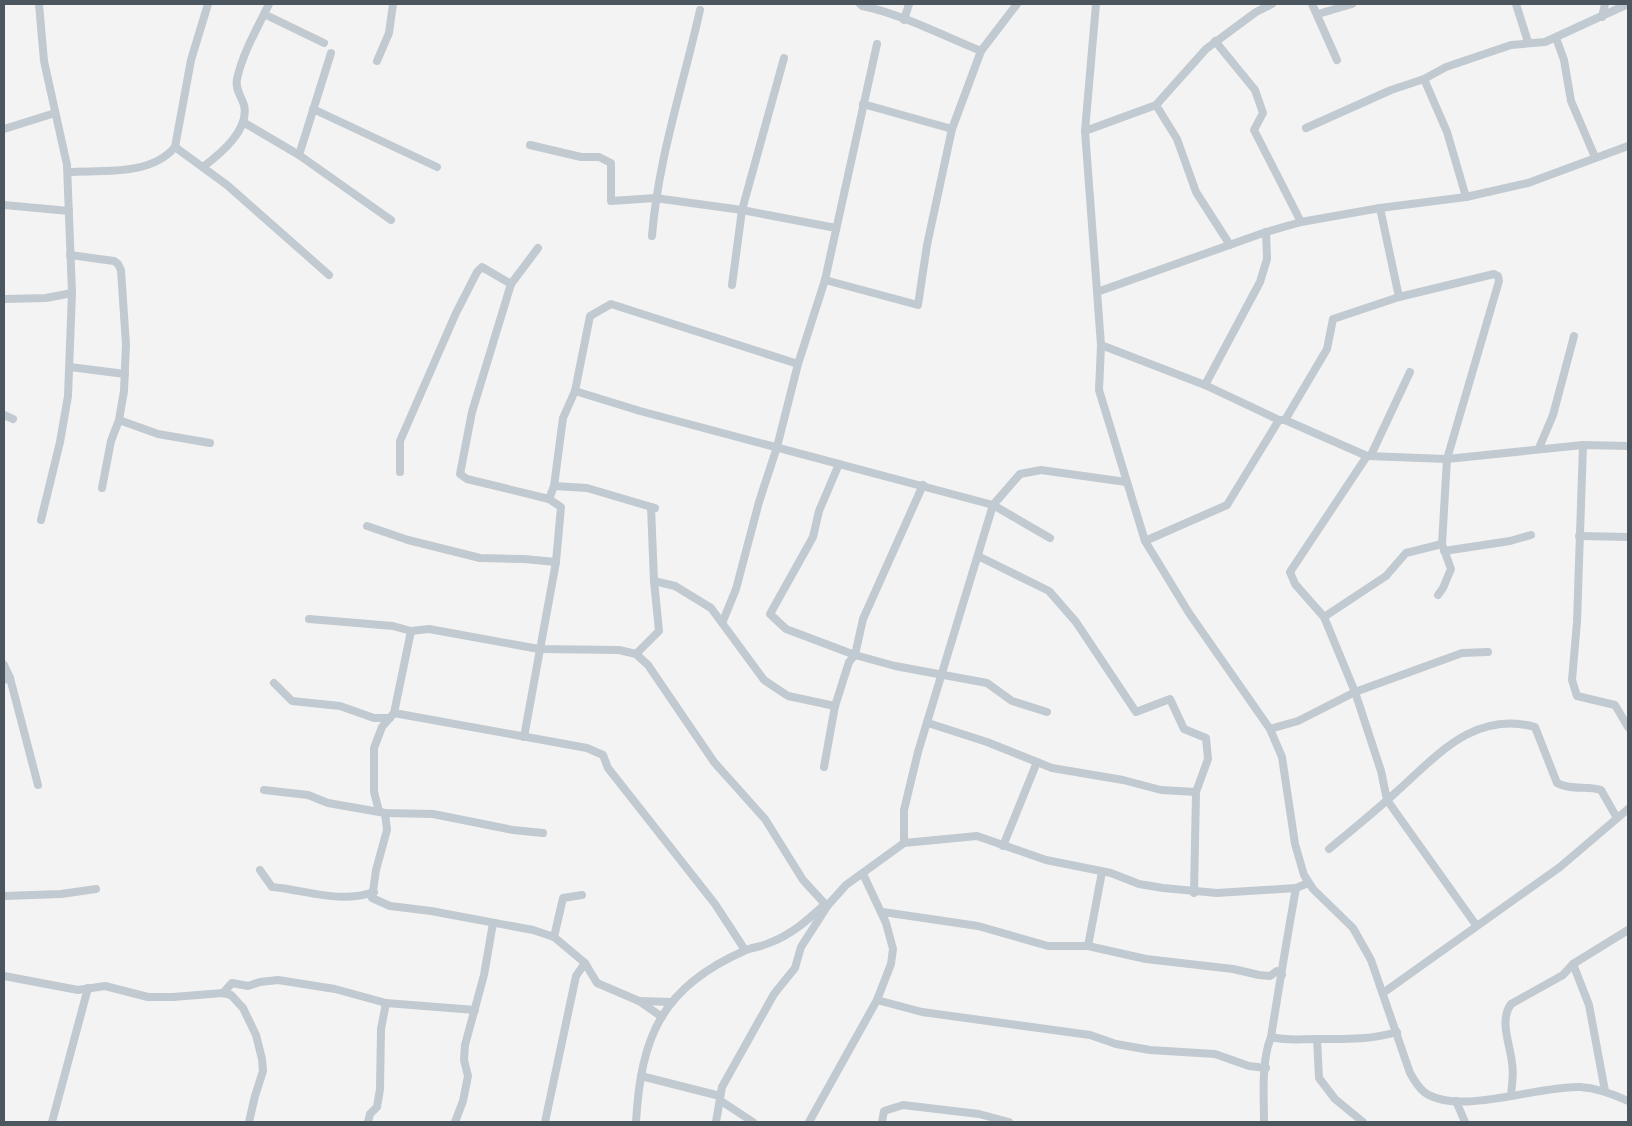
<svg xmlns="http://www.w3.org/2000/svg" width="1632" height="1126" font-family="'Roboto Condensed',sans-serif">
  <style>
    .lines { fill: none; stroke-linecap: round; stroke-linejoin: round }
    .minor { stroke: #c1cad0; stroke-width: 8 }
  </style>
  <rect width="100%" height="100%" fill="#f4f3f3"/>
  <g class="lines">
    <g class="minor">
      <path d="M 39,4 L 44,61 L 67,165 L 72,293 L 68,396 L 60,442 L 41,520"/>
      <path d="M 860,4 L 862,6 C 899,13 944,36 981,51"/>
      <path d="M 1096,4 L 1085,131 L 1101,345 L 1099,390 L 1145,541 L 1189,613 L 1270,729 L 1282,757 L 1295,844 L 1304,875 L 1313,889 L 1353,928 L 1371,960 L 1410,1073 C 1414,1080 1418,1087 1424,1092 C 1458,1117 1539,1085 1580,1087 C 1597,1088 1613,1094 1628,1101"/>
      <path d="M 1312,4 L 1337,60"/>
      <path d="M 1516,4 L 1528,42"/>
      <path d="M 264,14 L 324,43"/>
      <path d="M 1318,14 L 1352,4"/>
      <path d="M 1602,17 L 1605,4"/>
      <path d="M 904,20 L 909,4"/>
      <path d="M 1556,38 L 1564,60 L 1571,101 L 1595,157"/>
      <path d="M 1215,41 L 1255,90 L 1263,113 L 1254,130 L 1301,222"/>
      <path d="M 377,61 L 389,33 L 393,4"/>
      <path d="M 1424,79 L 1447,132 L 1466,197"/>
      <path d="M 863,104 L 952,129"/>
      <path d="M 1156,105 L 1177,139 L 1196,192 L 1230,245"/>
      <path d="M 313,109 L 437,167"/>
      <path d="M 243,122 L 299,155 L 391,220"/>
      <path d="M 1306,128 L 1391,90 L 1424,79 L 1446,67 L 1511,45 L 1545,42 L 1628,4"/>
      <path d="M 4,129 L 55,113"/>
      <path d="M 1085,131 L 1156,105 L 1206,49 L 1256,12 L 1272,4"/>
      <path d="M 530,145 L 581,157 L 599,157 L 611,163 L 611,201 L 655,198 L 742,210 L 836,228"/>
      <path d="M 175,147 L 227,185 L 329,275"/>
      <path d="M 299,155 L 331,53"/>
      <path d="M 203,167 C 220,154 250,130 244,105 C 241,96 235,89 237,79 C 243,52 257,29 269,4"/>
      <path d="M 68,172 C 103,170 151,176 175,147 L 191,60 L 208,4"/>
      <path d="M 4,205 L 69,211"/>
      <path d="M 1380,208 L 1399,297"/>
      <path d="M 652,236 C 658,159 683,86 700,10"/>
      <path d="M 538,248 L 511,284 L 472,412 L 460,474 L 467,479 L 549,499"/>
      <path d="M 70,255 L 114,261 L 118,264 L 121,270 L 126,345 L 124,391 L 119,420 L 111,441 L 102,488"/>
      <path d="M 825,280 L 918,305 L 927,245 L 952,129 L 981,51 L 1017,4"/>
      <path d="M 732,285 L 742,210 L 784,58"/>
      <path d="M 1097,292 L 1266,232 L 1301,222 L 1380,208 L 1466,197 L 1528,183 L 1628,146"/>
      <path d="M 4,299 L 46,298 L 72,293"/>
      <path d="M 1101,345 L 1205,385 L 1279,420 L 1285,420 L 1367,456 L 1447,459 L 1583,445 L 1628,446"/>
      <path d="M 70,367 L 125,374"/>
      <path d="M 1205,385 L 1260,282 L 1267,259 L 1266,232"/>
      <path d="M 575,391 L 640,411 L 993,505 L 1050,538"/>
      <path d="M 4,415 L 13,419"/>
      <path d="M 119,420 L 158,434 L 210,443"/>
      <path d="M 1285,420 L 1327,349 L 1333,319 L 1399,297 L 1494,274 L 1498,276 L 1499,281 L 1447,459 L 1442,544 L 1451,569 L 1443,588 L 1438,595"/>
      <path d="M 1583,445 L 1577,622 L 1572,680 L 1577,696 L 1615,705 L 1628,727"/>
      <path d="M 1539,448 L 1553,415 L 1574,336"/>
      <path d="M 1371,455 L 1410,372"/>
      <path d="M 1367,456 L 1290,572 L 1295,584 L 1324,617 L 1355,692 L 1381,771 L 1387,800 L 1476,925"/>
      <path d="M 839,464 L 819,511 L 813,537 L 770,614 L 786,629 L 855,655 L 895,666 L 987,683 L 1012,701 L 1047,712"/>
      <path d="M 400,472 L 400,441 L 456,313 L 477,272 L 482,267 L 511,284"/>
      <path d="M 554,486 L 587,488 L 655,508"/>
      <path d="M 651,507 L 654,581 L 675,586 L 711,608 L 764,680 L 788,696 L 835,706"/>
      <path d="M 367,526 L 408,540 L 480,558 L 524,559 L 556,562"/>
      <path d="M 1579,536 L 1628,537"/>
      <path d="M 1145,541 L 1227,505 L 1279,420"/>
      <path d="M 1444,551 L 1510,541 L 1531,535"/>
      <path d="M 980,557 L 1049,591 L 1076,622 L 1136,712 L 1170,699 L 1184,729 L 1206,738 L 1208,759 L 1196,792 L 1194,893"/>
      <path d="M 1324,617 L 1386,576 L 1406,553 L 1442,544"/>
      <path d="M 309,619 L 393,626 L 411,631 L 429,629 L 539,649 L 619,650 L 636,654 L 648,665 L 714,762 L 765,819 L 803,880 L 825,904"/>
      <path d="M 723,621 L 736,589 L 759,502 L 777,447 L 798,364 L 825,280 L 877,44"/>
      <path d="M 636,654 L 659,631 L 654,581"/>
      <path d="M 4,665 L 10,678"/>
      <path d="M 4,680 L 10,678 L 38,785"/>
      <path d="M 274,683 L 292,701 L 340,706 L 374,718 L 390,718"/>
      <path d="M 394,713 L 587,748 L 603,755 L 608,768 L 715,904 L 745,950"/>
      <path d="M 928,723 L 987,742 L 1052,768 L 1123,780 L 1161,790 L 1196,792"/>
      <path d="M 1270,729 L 1298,721 L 1355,692 L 1462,653 L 1488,652"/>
      <path d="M 524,737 L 556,562 L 561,507 L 549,499 L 554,486 L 563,418 L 575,391 L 590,316 L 611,304 L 798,364"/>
      <path d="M 824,767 L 835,706 L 849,662 L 855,655 L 863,619 L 923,485"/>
      <path d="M 264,790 L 308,795 L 328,803 L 385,813 L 433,814 L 513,830 L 543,833"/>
      <path d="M 379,811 L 374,792 L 374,748 L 382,727 L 394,713 L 411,631"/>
      <path d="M 385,813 L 387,830 L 376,870 L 372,898 L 390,906 L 431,911 L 533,930 L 554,937 L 585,963 L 597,983 L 639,1001 L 662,1017"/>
      <path d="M 904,843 L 904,810 L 918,752 L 993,505 L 1020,474 L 1041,470 L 1126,482"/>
      <path d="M 1003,846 L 1037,762"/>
      <path d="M 1329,849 C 1351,831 1373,813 1394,794 C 1436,757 1473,710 1535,727 L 1557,783 C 1571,791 1587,785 1601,790 L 1617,818"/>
      <path d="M 260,870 L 272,887 C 306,890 340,904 374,892"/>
      <path d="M 4,896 L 61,894 L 96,889"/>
      <path d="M 883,912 L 978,926 L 1048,946 L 1088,946 L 1146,959 L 1233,969 L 1259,975 L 1270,976 L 1277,971 L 1282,975"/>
      <path d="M 554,937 L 563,898 L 582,895"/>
      <path d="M 1088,946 L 1102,872"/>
      <path d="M 1573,964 L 1589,1005 L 1605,1091"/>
      <path d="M 4,976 L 78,990 L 105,986 L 148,997 L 173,997 L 223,993 L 231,995 L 243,1008 L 256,1035 L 262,1059 L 263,1071 L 255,1096 L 249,1122"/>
      <path d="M 223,993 L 232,983 L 248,986 L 260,982 L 278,980 L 335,989 L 386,1003 L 475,1010"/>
      <path d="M 1383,993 L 1560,867 L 1628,809"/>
      <path d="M 877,1000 L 922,1012 L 1090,1035 L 1116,1044 L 1150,1050 L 1215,1054 L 1249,1066 L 1266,1068"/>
      <path d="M 639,1001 L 672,1002"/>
      <path d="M 1271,1037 C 1288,1041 1301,1039 1317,1039 C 1346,1039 1370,1040 1397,1032"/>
      <path d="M 1317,1039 L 1319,1078 L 1335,1099 L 1363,1122"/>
      <path d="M 641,1076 L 720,1096"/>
      <path d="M 1511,1095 C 1512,1085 1514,1073 1512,1063 C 1510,1044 1499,1020 1511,1004 L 1563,975 L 1573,964 L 1628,930"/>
      <path d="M 721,1101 L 753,1122"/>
      <path d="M 1456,1101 L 1465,1122"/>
      <path d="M 52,1122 L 88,988"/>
      <path d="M 368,1122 L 370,1114 L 377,1107 L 380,1089 L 381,1029 L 386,1003"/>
      <path d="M 455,1122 L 463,1101 L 468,1076 L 464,1060 L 465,1045 L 484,975 L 493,923"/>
      <path d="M 545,1122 L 576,976 L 585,963"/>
      <path d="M 636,1122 C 641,1036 662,987 744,951 C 752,947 761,947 769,943 C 791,935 808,920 825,904 L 828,905 L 846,885 L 904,843 L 977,836 L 1046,860 L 1111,873 L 1139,884 L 1163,888 L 1217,893 L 1296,888 L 1308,883"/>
      <path d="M 716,1122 L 722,1087 L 774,994 L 795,968 L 801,947 L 828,905"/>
      <path d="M 809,1122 L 877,1000 L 891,964 L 893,949 L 886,923 L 863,874"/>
      <path d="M 882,1122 L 884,1111 L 903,1105 L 979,1114 L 1009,1122"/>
      <path d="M 1264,1122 C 1264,1095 1261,1062 1271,1037 C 1279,987 1287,938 1296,888"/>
    </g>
  </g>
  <rect width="1632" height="1126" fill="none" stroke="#4b565f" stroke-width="10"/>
</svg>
